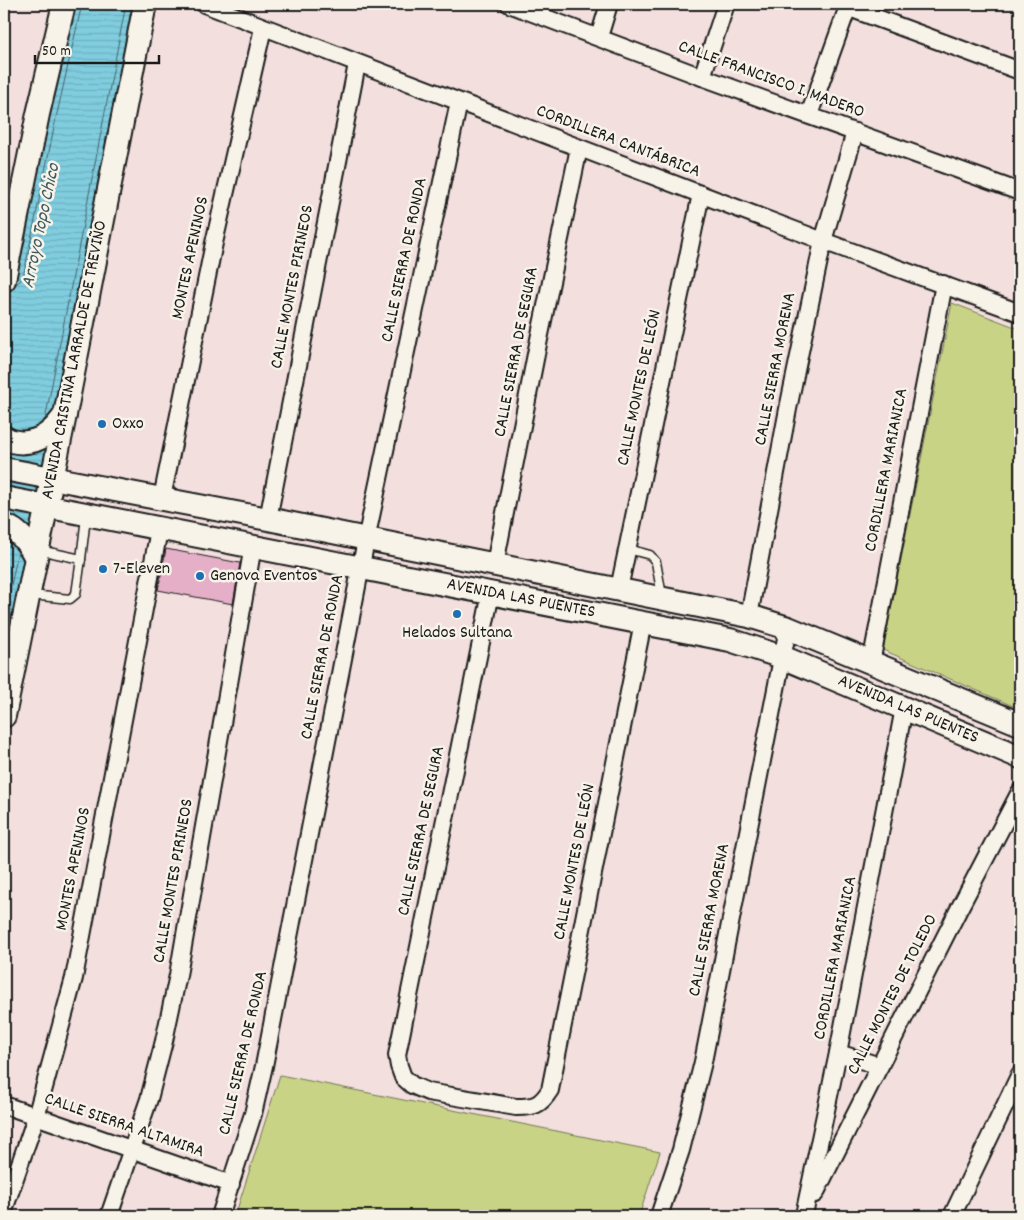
<svg xmlns="http://www.w3.org/2000/svg" width="1024" height="1220" font-family="Dekko,sans-serif">
  <style>
    .green { fill: #c8d386; stroke: #727851 }
    .water { fill: url(#water-rules); stroke: #588691 }
    .lines { fill: none; stroke-linecap: round; stroke-linejoin: round }
    .shore { stroke: #44636a; stroke-width: 1 }
    .building { fill: #e5afc8; stroke: #1c1c1c }
    .lane-casing { stroke: #1c1c1c; stroke-width: 11 }
    .street-casing { stroke: #1c1c1c; stroke-width: 20 }
    .secondary-casing { stroke: #1c1c1c; stroke-width: 26 }
    .lane { stroke: #f7f3e8; stroke-width: 8 }
    .street { stroke: #f7f3e8; stroke-width: 16 }
    .secondary { stroke: #f7f3e8; stroke-width: 22 }
    .poi-dot { fill: #1f6fb2; stroke: #f7f3e8; stroke-width: 2 }
    .labels { text-anchor: middle; dominant-baseline: central; stroke-width: 5; stroke-linejoin: round; paint-order: stroke }
    .street-label { font-size: 18px; fill: #1c1c1c; stroke: #f7f3e8 }
    .poi-label { font-size: 18px; fill: #1c1c1c; stroke: #f7f3e8; text-anchor: start }
    .water-label { font-size: 19px; font-style: italic; fill: #3f5a60; stroke: #f7f3e8 }
  </style>
  <defs>
    <pattern id="water-rules" width="6" height="5" patternUnits="userSpaceOnUse" patternTransform="scale(1.25)"><rect width="6" height="5" fill="#80cddf"/><path d="M0 2.5h6" fill="none" stroke="#6eafbf"/></pattern>
  </defs>
  <rect width="100%" height="100%" fill="#f2dfde"/>
  <filter id="ink" filterUnits="userSpaceOnUse"><feTurbulence type="fractalNoise" baseFrequency=".02" numOctaves="2"/><feDisplacementMap in="SourceGraphic" scale="10" xChannelSelector="R" yChannelSelector="G"/><feConvolveMatrix kernelMatrix="1 2 1 2 8 2 1 2 1" color-interpolation-filters="sRGB"/></filter>
  <g filter="url(#ink)">
    <g class="green">
      <path d="M 952,303 L 1020,329 L 1020,709 L 883,650 Z"/>
      <path d="M 280,1075 L 660,1152 L 639,1216 L 235,1216 Z"/>
    </g>
    <path class="water" d="M 64,4 L 145,4 L 4,716 L 4,280 Z"/>
    <g class="lines">
      <g class="shore">
        <path d="M 15,285 L 21,280 L 24,273 L 56,118 L 82,4"/>
        <path d="M 45,420 L 126,4"/>
        <path d="M 4,621 L 18,551"/>
      </g>
    </g>
    <path class="building" d="M 166,549 L 240,563 L 233,604 L 158,590 Z"/>
    <g class="lines">
      <defs>
        <g id="lane">
          <path d="M 628,549 L 650,555 L 656,562 L 662,596"/>
          <path d="M 81,559 L 86,517"/>
          <path d="M 31,595 L 70,599 L 76,594 L 81,559 L 39,550"/>
        </g>
        <g id="street">
          <path d="M 204,4 L 823,241 L 1020,313"/>
          <path d="M 509,4 L 702,77 L 1020,192"/>
          <path d="M 847,7 L 1020,71"/>
          <path d="M 599,37 L 609,4"/>
          <path d="M 702,77 L 726,4"/>
          <path d="M 809,115 L 849,4"/>
          <path d="M 162,498 L 214,243 L 263,28"/>
          <path d="M 268,519 L 357,64"/>
          <path d="M 495,564 L 537,349 L 579,148"/>
          <path d="M 619,589 L 701,194"/>
          <path d="M 491,593 L 397,1055 L 399,1066 L 403,1077 L 412,1085 L 428,1092 L 516,1107 C 534,1107 540,1106 550,1090 L 643,622"/>
          <path d="M 749,616 L 788,409 L 823,241 L 855,132"/>
          <path d="M 871,663 L 944,284"/>
          <path d="M 838,1053 L 880,1066"/>
          <path d="M 4,1105 L 231,1184"/>
          <path d="M 815,1194 L 960,907 L 1020,792"/>
          <path d="M 4,1210 L 36,1117 L 74,978 L 159,530"/>
          <path d="M 804,1215 L 838,1053 L 904,708"/>
          <path d="M 109,1216 L 149,1099 L 164,1041 L 178,975 L 253,546"/>
          <path d="M 220,1216 L 253,1114 L 264,1066 L 366,540 L 459,102"/>
          <path d="M 659,1216 L 681,1150 L 703,1062 L 788,628"/>
          <path d="M 952,1216 L 1020,1074"/>
        </g>
        <g id="secondary">
          <path d="M 4,280 L 38,114 L 64,4"/>
          <path d="M 4,437 C 18,447 40,442 52,430 C 57,426 61,420 65,415"/>
          <path d="M 4,469 L 268,519 L 749,616 L 788,628 L 1020,724"/>
          <path d="M 4,498 L 730,640 L 782,657 L 1020,757"/>
          <path d="M 4,525 C 19,531 28,542 35,556"/>
          <path d="M 4,716 L 65,415 L 145,4"/>
        </g>
      </defs>
      <use href="#lane" class="lane-casing"/>
      <use href="#street" class="street-casing"/>
      <use href="#secondary" class="secondary-casing"/>
      <use href="#lane" class="lane"/>
      <use href="#street" class="street"/>
      <use href="#secondary" class="secondary"/>
    </g>
  </g>
  <g class="poi-dot">
    <circle cx="102" cy="424" r="5"/>
    <circle cx="103" cy="569" r="5"/>
    <circle cx="200" cy="576" r="5"/>
    <circle cx="457" cy="614" r="5"/>
  </g>
  <g class="labels">
    <g class="street-label">
      <text transform="translate(771 80) rotate(20)">CALLE FRANCISCO I. MADERO</text>
      <text transform="translate(618 142) rotate(21)">CORDILLERA CANTÁBRICA</text>
      <text transform="translate(191 258) rotate(-78)">MONTES APENINOS</text>
      <text transform="translate(405 260) rotate(-78)">CALLE SIERRA DE RONDA</text>
      <text transform="translate(293 287) rotate(-79)">CALLE MONTES PIRINEOS</text>
      <text transform="translate(517 352) rotate(-79)">CALLE SIERRA DE SEGURA</text>
      <text transform="translate(75 360) rotate(-79)">AVENIDA CRISTINA LARRALDE DE TREVIÑO</text>
      <text transform="translate(776 369) rotate(-79)">CALLE SIERRA MORENA</text>
      <text transform="translate(640 388) rotate(-78)">CALLE MONTES DE LEÓN</text>
      <text transform="translate(887 470) rotate(-79)">CORDILLERA MARIANICA</text>
      <text transform="translate(521 599) rotate(11)">AVENIDA LAS PUENTES</text>
      <text transform="translate(323 657) rotate(-79)">CALLE SIERRA DE RONDA</text>
      <text transform="translate(908 710) rotate(23)">AVENIDA LAS PUENTES</text>
      <text transform="translate(422 831) rotate(-78)">CALLE SIERRA DE SEGURA</text>
      <text transform="translate(575 862) rotate(-79)">CALLE MONTES DE LEÓN</text>
      <text transform="translate(74 869) rotate(-79)">MONTES APENINOS</text>
      <text transform="translate(174 881) rotate(-80)">CALLE MONTES PIRINEOS</text>
      <text transform="translate(710 920) rotate(-79)">CALLE SIERRA MORENA</text>
      <text transform="translate(836 958) rotate(-79)">CORDILLERA MARIANICA</text>
      <text transform="translate(893 995) rotate(-63)">CALLE MONTES DE TOLEDO</text>
      <text transform="translate(244 1053) rotate(-77)">CALLE SIERRA DE RONDA</text>
      <text transform="translate(124 1126) rotate(19)">CALLE SIERRA ALTAMIRA</text>
    </g>
    <g class="poi-label">
      <text x="112" y="424">Oxxo</text>
      <text x="113" y="569">7-Eleven</text>
      <text x="210" y="576">Genova Eventos</text>
      <text x="457" y="633" text-anchor="middle">Helados Sultana</text>
    </g>
    <g class="water-label">
      <text transform="translate(42 226) rotate(-78)">Arroyo Topo Chico</text>
    </g>
  </g>
  <rect width="1024" height="1220" fill="none" stroke="#f7f3e8" stroke-width="20"/>
  <rect x="10" y="10" width="1004" height="1200" fill="none" stroke="#1c1c1c" stroke-width="2" filter="url(#ink)"/>
  <path d="M35 55v8h124v-8" fill="none" stroke="#1c1c1c" stroke-width="2.5"/>
  <text x="42" y="55" font-size="15" fill="#1c1c1c" stroke="#f7f3e8" stroke-width="4" paint-order="stroke">50 m</text>
</svg>
